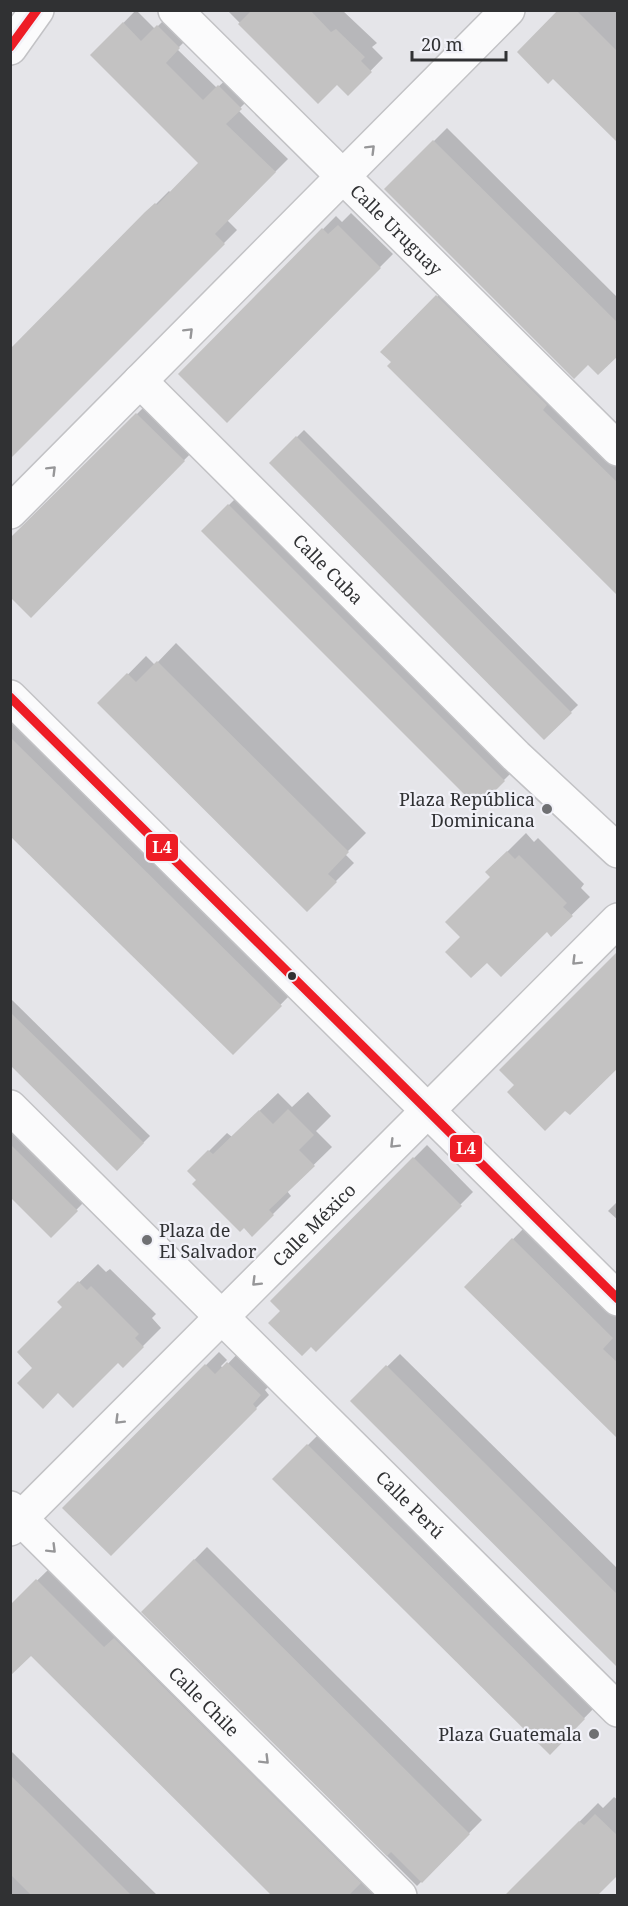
<svg xmlns="http://www.w3.org/2000/svg" width="628" height="1906" font-family="'Noto Serif',serif">
  <style>
    .shadow { fill: #0003 }
    .building { fill: #c3c2c2 }
    .lines { fill: none; stroke-linecap: round; stroke-linejoin: round }
    .minor-casing { stroke: #c2c2c5; stroke-width: 36 }
    .minor { stroke: #fbfbfc; stroke-width: 33 }
    .bus-1-casing { stroke: #f1f1f8; stroke-width: 14 }
    .bus-1 { stroke: #ee1c25; stroke-width: 9 }
    .oneway { stroke: #969698 }
    .poi-dot { fill: #6f7073; stroke: #f1f1f8; stroke-width: 2 }
    .bus-dot { fill: #303133; stroke: #f1f1f8; stroke-width: 2 }
    .labels { text-anchor: middle; dominant-baseline: central; stroke-width: 4.5; stroke-linejoin: round; paint-order: stroke }
    .street-label { font-size: 18px; fill: #303133; stroke: #f1f1f8 }
    .poi-label { font-size: 18px; fill: #303133; stroke: #f1f1f8; text-anchor: end }
    .line-badge { stroke: #f1f1f8; stroke-width: 2 }
    .badge-label { font-size: 16px; text-anchor: middle; font-weight: bold; fill: #fff }
  </style>
  <rect width="100%" height="100%" fill="#e5e5e9"/>
  <g class="shadow">
    <path d="M 136,10 L 155,29 L 171,13 L 192,34 L 177,49 L 217,88 L 232,74 L 253,95 L 238,110 L 288,159 L 227,220 L 237,230 L 21,447 L 10,350 L 169,191 L 171,193 L 200,163 L 92,55 Z"/>
    <path d="M 227,10 L 308,10 L 309,14 L 312,10 L 342,10 L 377,43 L 372,47 L 383,58 L 348,94 L 337,83 L 318,102 Z"/>
    <path d="M 560,10 L 618,10 L 618,140 L 553,77 Z"/>
    <path d="M 447,128 L 618,298 L 618,353 L 588,363 L 386,189 Z"/>
    <path d="M 351,213 L 393,254 L 227,421 L 180,374 L 336,216 L 342,222 Z"/>
    <path d="M 450,284 L 618,458 L 618,593 L 382,352 Z"/>
    <path d="M 150,401 L 197,447 L 31,616 L 10,541 Z"/>
    <path d="M 304,430 L 578,705 L 544,738 L 271,463 Z"/>
    <path d="M 236,498 L 511,773 L 478,806 L 203,531 Z"/>
    <path d="M 176,643 L 366,833 L 345,854 L 354,863 L 307,910 L 100,703 L 146,656 L 155,665 Z"/>
    <path d="M 17,719 L 293,992 L 233,1053 L 10,833 L 10,725 Z"/>
    <path d="M 526,833 L 534,842 L 538,838 L 584,884 L 581,888 L 590,897 L 551,935 L 547,930 L 462,937 L 492,877 L 487,872 Z"/>
    <path d="M 10,998 L 150,1136 L 117,1169 L 10,1064 Z"/>
    <path d="M 308,1092 L 331,1116 L 316,1131 L 332,1147 L 287,1191 L 291,1196 L 252,1235 L 189,1171 L 227,1133 L 232,1137 L 278,1093 L 292,1107 Z"/>
    <path d="M 10,1131 L 83,1203 L 51,1236 L 10,1196 Z"/>
    <path d="M 427,1145 L 473,1192 L 316,1350 L 272,1301 Z"/>
    <path d="M 618,1201 L 618,1220 L 608,1211 Z"/>
    <path d="M 526,1226 L 618,1317 L 618,1437 L 466,1287 Z"/>
    <path d="M 98,1264 L 106,1272 L 110,1269 L 156,1314 L 152,1318 L 161,1328 L 123,1366 L 118,1361 L 34,1368 L 64,1307 L 59,1302 Z"/>
    <path d="M 241,1350 L 273,1382 L 265,1390 L 269,1395 L 111,1554 L 64,1508 L 219,1352 L 227,1360 L 221,1366 L 223,1369 Z"/>
    <path d="M 400,1354 L 618,1569 L 618,1665 L 352,1401 Z"/>
    <path d="M 321,1432 L 597,1705 L 550,1753 L 274,1479 Z"/>
    <path d="M 207,1547 L 482,1820 L 417,1886 L 143,1612 Z"/>
    <path d="M 50,1568 L 399,1896 L 274,1896 L 10,1607 Z"/>
    <path d="M 10,1750 L 158,1896 L 10,1896 Z"/>
    <path d="M 614,1797 L 618,1800 L 618,1873 L 506,1896 L 598,1803 L 603,1808 Z"/>
  </g>
  <g class="building">
    <path d="M 252,10 L 310,10 L 331,32 L 336,29 L 365,57 L 361,61 L 372,72 L 348,96 L 337,85 L 318,104 L 238,24 Z"/>
    <path d="M 558,10 L 576,10 L 618,52 L 618,143 L 553,79 L 548,84 L 517,52 Z"/>
    <path d="M 123,22 L 141,41 L 157,25 L 180,48 L 166,63 L 203,100 L 218,85 L 242,109 L 226,124 L 276,172 L 215,234 L 225,244 L 10,459 L 10,349 L 145,212 L 155,203 L 157,205 L 198,163 L 90,55 Z"/>
    <path d="M 433,140 L 618,323 L 618,356 L 598,375 L 588,365 L 574,379 L 384,189 Z"/>
    <path d="M 338,225 L 381,268 L 227,423 L 178,374 L 322,228 L 328,234 Z"/>
    <path d="M 436,295 L 547,405 L 543,410 L 618,483 L 618,596 L 387,366 L 391,362 L 380,352 Z"/>
    <path d="M 136,413 L 185,461 L 31,618 L 10,597 L 10,538 Z"/>
    <path d="M 296,436 L 572,713 L 544,740 L 269,463 Z"/>
    <path d="M 228,504 L 505,781 L 478,808 L 201,531 Z"/>
    <path d="M 157,661 L 349,852 L 328,874 L 337,882 L 307,912 L 97,703 L 127,673 L 136,682 Z"/>
    <path d="M 10,737 L 282,1006 L 233,1055 L 10,836 Z"/>
    <path d="M 507,851 L 515,859 L 519,855 L 567,903 L 563,907 L 573,916 L 551,937 L 547,932 L 501,977 L 487,963 L 471,978 L 445,952 L 460,937 L 445,922 L 490,877 L 485,872 Z"/>
    <path d="M 618,951 L 618,1068 L 570,1115 L 565,1111 L 545,1131 L 507,1092 L 514,1085 L 499,1070 Z"/>
    <path d="M 10,1012 L 144,1143 L 117,1171 L 10,1065 Z"/>
    <path d="M 288,1109 L 314,1135 L 299,1150 L 315,1166 L 269,1210 L 274,1215 L 252,1237 L 244,1228 L 240,1232 L 192,1184 L 196,1180 L 187,1171 L 208,1150 L 213,1154 L 259,1110 L 273,1124 Z"/>
    <path d="M 10,1144 L 78,1211 L 51,1238 L 10,1197 Z"/>
    <path d="M 413,1157 L 462,1206 L 316,1352 L 311,1347 L 302,1356 L 268,1323 L 280,1311 L 270,1301 Z"/>
    <path d="M 512,1238 L 613,1338 L 603,1349 L 618,1363 L 618,1439 L 464,1287 Z"/>
    <path d="M 78,1281 L 87,1290 L 91,1286 L 139,1334 L 135,1338 L 144,1347 L 123,1368 L 118,1363 L 73,1408 L 58,1393 L 43,1409 L 17,1383 L 32,1368 L 17,1352 L 62,1307 L 57,1302 Z"/>
    <path d="M 227,1362 L 261,1395 L 253,1404 L 257,1409 L 111,1556 L 62,1508 L 205,1364 L 215,1374 Z"/>
    <path d="M 386,1365 L 618,1595 L 618,1668 L 350,1401 Z"/>
    <path d="M 307,1444 L 585,1719 L 550,1755 L 272,1479 Z"/>
    <path d="M 194,1559 L 470,1834 L 422,1883 L 391,1852 L 387,1856 L 141,1612 Z"/>
    <path d="M 36,1579 L 104,1647 L 114,1638 L 361,1883 L 348,1896 L 272,1896 L 31,1656 L 10,1676 L 10,1605 Z"/>
    <path d="M 10,1775 L 39,1803 L 132,1896 L 32,1896 L 10,1874 Z"/>
    <path d="M 595,1814 L 618,1836 L 618,1875 L 597,1896 L 504,1896 L 579,1821 L 584,1825 Z"/>
  </g>
  <g class="lines">
    <defs>
      <g id="minor">
        <path id="s1" d="M 175,10 L 618,449"/>
        <path d="M 10,48 L 37,10"/>
        <path id="s2" d="M 140,381 L 516,756 L 618,851"/>
        <path d="M 10,512 L 508,10"/>
        <path d="M 10,697 L 618,1299"/>
        <path id="s3" d="M 10,1107 L 618,1710"/>
        <path id="s4" d="M 10,1508 L 400,1896"/>
        <path id="s5" d="M 10,1529 L 618,920"/>
      </g>
    </defs>
    <use href="#minor" class="minor-casing"/>
    <use href="#minor" class="minor"/>
    <defs>
      <g id="bus-1">
        <path d="M 10,47 L 37,10"/>
        <path d="M 10,697 L 618,1299"/>
      </g>
    </defs>
    <use href="#bus-1" class="bus-1-casing"/>
    <use href="#bus-1" class="bus-1"/>
  </g>
  <defs><path id="oneway-chevron" d="M-2-3.5L2.5 0L-2 3.5" fill="none" stroke-width="1.6" stroke-linecap="round" stroke-linejoin="round" transform="scale(1.5)"/></defs>
  <g class="oneway">
    <use href="#oneway-chevron" transform="translate(371 149) rotate(-45)"/>
    <use href="#oneway-chevron" transform="translate(189 332) rotate(-45)"/>
    <use href="#oneway-chevron" transform="translate(52 470) rotate(-45)"/>
    <use href="#oneway-chevron" transform="translate(576 961) rotate(135)"/>
    <use href="#oneway-chevron" transform="translate(394 1144) rotate(135)"/>
    <use href="#oneway-chevron" transform="translate(256 1282) rotate(135)"/>
    <use href="#oneway-chevron" transform="translate(119 1420) rotate(135)"/>
    <use href="#oneway-chevron" transform="translate(52 1549) rotate(45)"/>
    <use href="#oneway-chevron" transform="translate(265 1760) rotate(45)"/>
  </g>
  <g class="poi-dot">
    <circle cx="547" cy="809" r="6"/>
    <circle cx="147" cy="1240" r="6"/>
    <circle cx="594" cy="1734" r="6"/>
  </g>
  <circle class="bus-dot" cx="292" cy="976" r="5"/>
  <g class="labels">
    <g class="street-label">
      <text stroke="none"><textPath href="#s1" startOffset="312">Calle Uruguay</textPath></text>
      <text stroke="none"><textPath href="#s2" startOffset="266">Calle Cuba</textPath></text>
      <text stroke="none"><textPath href="#s5" startOffset="430">Calle México</textPath></text>
      <text stroke="none"><textPath href="#s3" startOffset="564">Calle Perú</textPath></text>
      <text stroke="none"><textPath href="#s4" startOffset="274">Calle Chile</textPath></text>
    </g>
    <g class="poi-label">
      <text x="535" y="799">Plaza República<tspan x="535" dy="21">Dominicana</tspan></text>
      <text x="159" y="1230" text-anchor="start">Plaza de<tspan x="159" dy="21">El Salvador</tspan></text>
      <text x="582" y="1734">Plaza Guatemala</text>
    </g>
  </g>
  <g class="line-badge">
    <rect x="145" y="833" width="34" height="29" rx="6" fill="#ee1c25"/>
    <rect x="449" y="1134" width="34" height="29" rx="6" fill="#ee1c25"/>
  </g>
  <g class="badge-label">
    <text x="162" y="853">L4</text>
    <text x="466" y="1154">L4</text>
  </g>
  <rect width="628" height="1906" fill="none" stroke="#303133" stroke-width="24"/>
  <path d="M412 51v9h94v-9" fill="none" stroke="#303133" stroke-width="3"/>
  <text x="421" y="51" font-size="18" fill="#303133" stroke="#f1f1f8" stroke-width="4.5" paint-order="stroke">20 m</text>
</svg>
